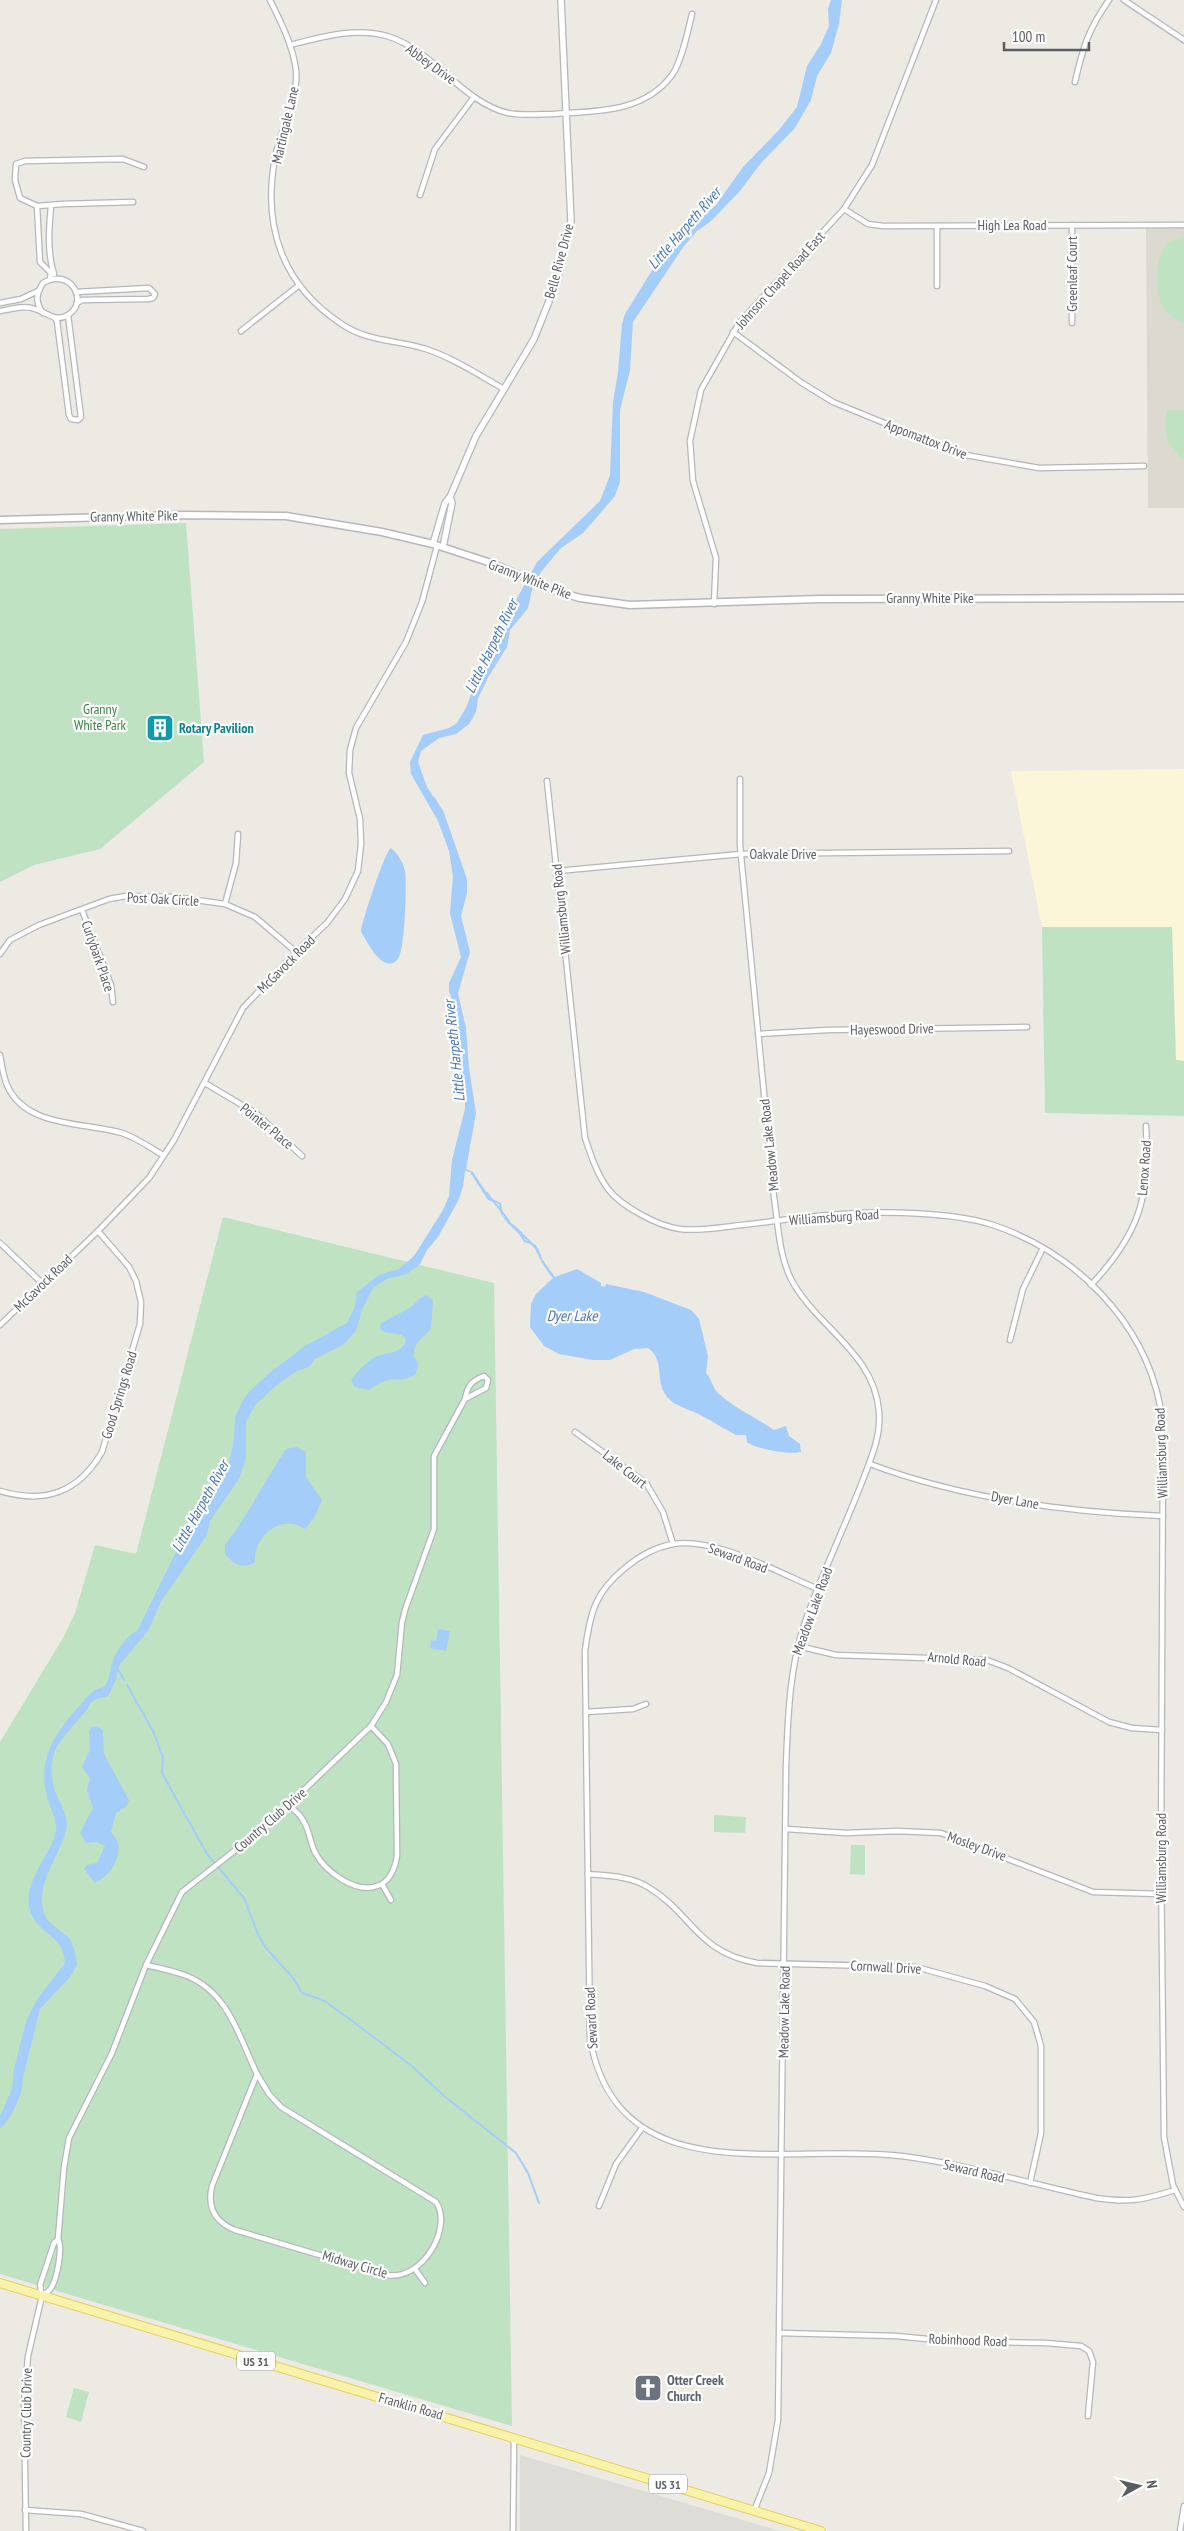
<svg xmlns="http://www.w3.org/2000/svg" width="1184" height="2531" font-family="'PT Sans Narrow',sans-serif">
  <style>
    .commercial { fill: #fbf6d7 }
    .industrial { fill: #dddcd6 }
    .education { fill: #dcdad0 }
    .green { fill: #bfe2c2 }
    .water { fill: #a4cdf9 }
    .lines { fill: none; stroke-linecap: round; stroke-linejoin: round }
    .stream { stroke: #a4cdf9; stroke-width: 2 }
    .minor-casing { stroke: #b4b7bb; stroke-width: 7 }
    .tertiary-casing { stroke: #b4b7bb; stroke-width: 8 }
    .secondary-casing { stroke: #b5b7bd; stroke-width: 9 }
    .primary-casing { stroke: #e7cd5f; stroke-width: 10 }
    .minor { stroke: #fff; stroke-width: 4.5 }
    .tertiary { stroke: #fff; stroke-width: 5.5 }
    .secondary { stroke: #fff; stroke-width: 6 }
    .primary { stroke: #f9f3a9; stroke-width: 8 }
    .labels { text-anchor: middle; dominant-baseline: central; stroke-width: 4.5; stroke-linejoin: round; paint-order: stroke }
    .shield { fill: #fff; stroke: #8c8e90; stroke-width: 1 }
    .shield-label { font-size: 12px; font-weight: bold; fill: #5a5d61 }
    .street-label { font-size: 14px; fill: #5a5d61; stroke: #fff }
    .park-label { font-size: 14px; fill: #3a8143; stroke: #fff }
    .culture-label { font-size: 14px; font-weight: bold; fill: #0d838f; stroke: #fff; text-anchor: start }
    .worship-label { font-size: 14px; font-weight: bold; fill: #5b616d; stroke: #fff; text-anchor: start }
    .water-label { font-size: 15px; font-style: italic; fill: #4976ba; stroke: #fff }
  </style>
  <rect width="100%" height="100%" fill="#eceae2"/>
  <path class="commercial" d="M 1184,769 L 1184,1061 L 1176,1061 L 1172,927 L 1042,927 L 1011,771 Z"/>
  <path class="industrial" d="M 520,2455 L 780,2531 L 520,2531 Z"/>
  <path class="education" d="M 1184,227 L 1184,508 L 1148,508 L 1146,228 Z"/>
  <g class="green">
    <path d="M 1184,237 L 1184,324 C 1178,320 1169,316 1165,310 C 1153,294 1154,256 1169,242 C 1173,239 1179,238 1184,237 Z"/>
    <path d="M 1167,410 L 1184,410 L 1184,460 C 1166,446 1163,431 1167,410 Z"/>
    <path d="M 186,523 L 204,762 L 100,849 L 34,865 L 0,882 L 0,529 Z"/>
    <path d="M 1042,927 L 1172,927 L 1176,1060 L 1184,1061 L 1184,1116 L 1045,1113 Z"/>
    <path d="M 223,1217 L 494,1283 L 512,2426 L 0,2274 L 0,1742 L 63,1638 L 75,1613 L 95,1545 L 136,1554 Z"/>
    <path d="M 714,1815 L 746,1817 L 745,1833 L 714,1832 Z"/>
    <path d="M 851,1845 L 865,1845 L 865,1875 L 850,1874 Z"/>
    <path d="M 74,2388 L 89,2392 L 81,2422 L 66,2417 Z"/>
  </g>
  <g class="water">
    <path d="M 831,0 L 842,0 L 839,24 L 831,53 L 817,76 L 811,100 L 795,128 L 761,163 L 740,191 L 711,221 L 697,231 L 684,246 L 633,322 L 630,370 L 620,410 L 620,482 L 615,496 L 583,533 L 561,548 L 541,572 L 532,590 L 528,608 L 510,630 L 507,647 L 479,692 L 476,712 L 469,724 L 456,734 L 439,738 L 421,751 L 418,762 L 427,787 L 444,813 L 467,879 L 467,893 L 461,916 L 470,952 L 458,993 L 466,1028 L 469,1068 L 476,1113 L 466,1169 L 473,1172 L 490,1198 L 501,1203 L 503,1216 L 522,1232 L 525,1240 L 536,1245 L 539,1255 L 555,1277 L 577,1269 L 601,1283 L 601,1286 L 605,1287 L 606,1284 L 644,1292 L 691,1310 L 699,1319 L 708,1356 L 706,1373 C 712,1379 712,1387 718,1393 C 734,1408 755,1417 774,1430 L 786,1426 L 789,1436 L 800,1444 L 801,1452 C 790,1455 756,1449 747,1442 L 746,1435 L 736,1435 C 722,1428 708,1418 694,1412 C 683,1407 672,1405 665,1394 C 655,1378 665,1360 648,1348 L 634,1349 L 610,1360 L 593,1360 L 559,1354 L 544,1346 L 530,1327 L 531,1304 L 536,1294 L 553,1278 C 546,1271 538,1255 533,1245 L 524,1242 C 517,1227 499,1222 499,1204 L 488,1200 L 470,1172 L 465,1171 L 463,1187 L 458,1201 L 438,1237 L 427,1250 L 420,1264 L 407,1274 L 387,1279 L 373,1288 L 363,1308 L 356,1331 L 343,1345 L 315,1359 L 309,1367 L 297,1371 L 278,1384 L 255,1405 L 246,1422 L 246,1459 L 239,1479 L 210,1521 L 207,1535 L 162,1600 L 148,1631 L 120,1664 L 116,1680 L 108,1696 C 104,1698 98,1698 94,1700 C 90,1703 88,1709 85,1712 C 63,1739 45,1749 54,1788 C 58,1802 70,1815 66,1831 C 59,1857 37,1882 43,1909 C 46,1924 59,1928 68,1937 C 74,1943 76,1957 77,1965 L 70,1977 L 40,2009 L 23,2078 C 23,2094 12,2118 0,2129 L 0,2116 L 12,2089 L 14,2069 L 26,2022 L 36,2001 L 65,1963 C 64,1932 35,1936 29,1906 C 24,1882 50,1855 56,1832 C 58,1824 52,1811 49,1803 C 36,1766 51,1737 76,1710 C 86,1700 89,1690 104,1687 C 110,1679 109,1673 112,1664 C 115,1652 126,1636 137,1631 L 175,1554 L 188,1530 L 195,1524 L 229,1463 L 234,1439 L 235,1417 L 243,1400 L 250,1391 L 272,1371 L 305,1346 L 347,1323 L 355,1306 L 357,1292 L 379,1275 L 399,1269 L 414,1256 L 443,1210 L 449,1196 L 452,1160 L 465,1109 L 465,1099 L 458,1074 L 460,1046 L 457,1014 L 449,991 L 449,983 L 461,957 L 450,913 L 453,876 L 449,851 L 438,821 L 411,774 L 410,762 L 423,735 L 449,728 L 457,723 L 467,706 L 476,678 L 489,660 L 498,644 L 503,624 L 537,562 L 600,501 L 610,475 L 613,402 L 618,372 L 622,324 L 625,314 L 659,259 L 679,238 L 716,205 L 743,167 L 779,130 L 797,107 L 807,66 L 821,44 L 829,26 L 828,9 Z"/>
    <path d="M 391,848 C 398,854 403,862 405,871 C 407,883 405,951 398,959 C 384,976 366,941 361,931 C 362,922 385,851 391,848 Z"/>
    <path d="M 427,1295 L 433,1301 L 431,1328 C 426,1337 415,1340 414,1353 C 413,1359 421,1363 417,1371 C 411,1383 395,1377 385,1381 C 379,1383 374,1387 368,1390 L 355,1387 L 351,1381 C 356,1372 368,1360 378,1356 C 389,1352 399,1354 406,1342 L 405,1337 C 397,1331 387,1336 380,1329 L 381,1323 L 410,1308 L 420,1298 Z"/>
    <path d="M 297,1447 L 306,1452 L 306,1477 L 322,1500 L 314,1518 L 305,1529 C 282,1513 253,1536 255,1562 C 243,1570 233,1564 225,1554 L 225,1545 C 248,1515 265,1481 286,1449 Z"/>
    <path d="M 438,1629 L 450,1631 L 446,1651 L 430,1648 L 431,1640 L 436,1641 Z"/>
    <path d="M 98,1726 L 103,1731 L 104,1754 L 129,1800 L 126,1807 L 116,1813 L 111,1832 C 113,1835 116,1839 118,1842 C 122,1858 109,1877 95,1883 L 84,1869 L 87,1865 L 97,1863 L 105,1846 L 97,1842 L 86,1843 L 80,1833 L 93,1808 L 87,1790 L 90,1778 L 82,1767 L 90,1750 L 89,1731 L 92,1727 Z"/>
  </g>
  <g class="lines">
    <g class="stream">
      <path d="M 477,698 L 486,680"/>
      <path d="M 434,798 L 443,813"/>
      <path d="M 487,1193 L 509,1221"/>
      <path d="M 523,1235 L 537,1249 L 541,1258"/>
      <path d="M 118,1669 L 124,1680"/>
      <path d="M 127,1685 L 153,1731 L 163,1757 L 162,1773 L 207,1854 L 244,1898 L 258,1934 L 266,1948 L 294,1979 L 302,1993 L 323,2000 L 355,2023 L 413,2067 L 443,2095 L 516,2153 L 528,2173 L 539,2203"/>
    </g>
    <defs>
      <g id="minor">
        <path d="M 270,0 C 281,22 293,46 296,70 C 299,100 280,130 275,158 C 262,228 283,286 343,325 C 369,342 398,340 426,349 C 453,358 479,375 504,389"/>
        <path d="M 1124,0 L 1184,40"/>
        <path d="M 290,45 C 322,37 355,27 387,36 C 423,47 445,77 474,97 C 483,103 498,111 508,113 C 523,116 539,114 554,114 C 596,111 644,113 672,75 C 682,61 688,30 692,14"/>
        <path d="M 1075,82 C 1083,47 1088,30 1109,0"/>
        <path d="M 420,195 L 435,149 L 474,97"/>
        <path d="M 37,206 L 20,198 L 15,180 L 16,164 L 25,161 L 123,159 L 144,167"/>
        <path d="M 37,206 L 62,204 L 133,202"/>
        <path d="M 37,206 L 40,262 L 51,273 L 50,279"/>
        <path d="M 51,206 C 49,228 47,253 54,274"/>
        <path d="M 844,209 L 868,224 L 883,226 L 1184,225"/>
        <path d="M 1072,225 L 1072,323"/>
        <path d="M 937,286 L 937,226"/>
        <path d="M 76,292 L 149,288 L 155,294 L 153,298 L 148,299 L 82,300 L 77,303"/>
        <path d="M 0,303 L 21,299 L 38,291"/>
        <path d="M 0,311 C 11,309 24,305 35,309 C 47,312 55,323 68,315 C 90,301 70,267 43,283 C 36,294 35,302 43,313"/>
        <path d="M 55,318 L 57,321 L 69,415 L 71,419 L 78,420 L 81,417 L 68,315"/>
        <path d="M 241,331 L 298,286"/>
        <path d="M 733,332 L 802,383 L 833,402 L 960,454 L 1039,468 L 1144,466"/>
        <path d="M 714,604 L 716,558 L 693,481 L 690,441 L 701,390 L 739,323 L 844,209 L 872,165 L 936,0"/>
        <path d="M 740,779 L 740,845 L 774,1197 C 778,1224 779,1255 791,1279 C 816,1327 875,1353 879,1412 C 881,1435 872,1456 864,1477 C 845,1527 821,1575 804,1625 C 789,1671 788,1718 786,1766 L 778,2420 L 769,2473 L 754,2511"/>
        <path d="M 547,781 L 585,1138 C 591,1156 597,1174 608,1189 C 622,1207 658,1226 680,1229 C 698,1231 716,1228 733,1226 C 769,1222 806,1216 842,1214 C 884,1211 953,1212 993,1225 C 1074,1252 1143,1320 1160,1405 C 1162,1417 1162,1430 1163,1443 L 1161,1858 L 1164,2137 L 1173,2185 L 1184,2207"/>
        <path d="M 557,871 L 741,854 L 1009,851"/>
        <path d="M 225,904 L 236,863 L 238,834"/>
        <path d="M 82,910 L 111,985 L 113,1002"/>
        <path d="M 0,954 L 10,940 L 39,925 L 109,899 L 126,896 L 174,897 L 225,904 L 255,917 L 296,952"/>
        <path d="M 758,1034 L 827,1030 L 1027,1027"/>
        <path d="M 0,1055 C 2,1065 3,1076 7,1085 C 25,1128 85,1122 122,1133 C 137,1138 149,1147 163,1155"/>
        <path d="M 205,1083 L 257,1114 L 302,1156"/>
        <path d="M 0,1243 L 42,1283"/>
        <path d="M 1091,1285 C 1140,1233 1150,1197 1146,1126"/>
        <path d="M 0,1325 L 98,1231 L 149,1178 L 174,1140 L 243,1008 L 296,952 L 327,923 L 345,899 L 358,871 L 361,844 L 360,819 L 349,773 L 350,750 L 356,728 L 406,642 L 422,602 L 437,546"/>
        <path d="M 1010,1340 L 1023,1289 L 1043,1248"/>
        <path d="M 575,1432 L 646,1483 L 663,1512 L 673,1544"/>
        <path d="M 870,1464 C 963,1499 1064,1512 1163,1516"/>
        <path d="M 0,1491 C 45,1504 78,1493 102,1452 L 140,1324 L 141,1302 L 136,1281 L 129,1267 L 98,1231"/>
        <path d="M 818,1589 C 779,1573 716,1537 673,1544 C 656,1547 638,1557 625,1568 C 595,1592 590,1613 585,1651 L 590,2038 C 617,2196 789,2142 901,2156 C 966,2164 1031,2184 1096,2198 C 1131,2203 1142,2200 1175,2190"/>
        <path d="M 798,1646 L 836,1655 L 987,1660 L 1008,1668 L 1109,1722 L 1132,1728 L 1162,1730"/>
        <path d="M 586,1712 L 633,1709 L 646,1704"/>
        <path d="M 289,1805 C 294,1810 301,1815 304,1822 C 310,1832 310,1844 316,1854 C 326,1872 356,1894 377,1886 C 390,1882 395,1868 397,1856 L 396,1764 L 388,1744 L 371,1726"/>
        <path d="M 786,1829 L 846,1833 L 897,1831 L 941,1833 L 1093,1892 L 1161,1894"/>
        <path d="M 588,1874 C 608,1876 630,1876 648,1887 C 693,1914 696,1952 757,1963 L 916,1967 L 985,1986 L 1015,1999 L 1034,2022 L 1041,2046 L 1041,2133 L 1030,2183"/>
        <path d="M 382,1884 L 391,1900"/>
        <path d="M 146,1965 C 160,1968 174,1971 187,1976 C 229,1993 239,2037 257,2074"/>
        <path d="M 257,2074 L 269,2094 L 281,2107 L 436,2202 C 453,2227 423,2281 387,2275 L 235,2230 C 215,2222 207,2207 212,2186 Z"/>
        <path d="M 599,2206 L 616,2164 L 642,2128"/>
        <path d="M 58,2239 L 64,2167 L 69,2138 L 112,2053 L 146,1965 L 182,1892 L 266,1826 L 371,1726 L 386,1702 L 397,1675 L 402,1622 L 406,1607 L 434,1529 L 434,1456 L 465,1399 L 486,1388 L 488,1380 L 484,1376 C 471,1381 468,1385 465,1399"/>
        <path d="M 415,2269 L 425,2283"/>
        <path d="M 780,2333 L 896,2336 L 948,2341 L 1046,2343 L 1081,2346 L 1089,2351 L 1093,2362 L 1088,2416"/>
        <path d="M 25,2510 L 81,2514 L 143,2531"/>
        <path d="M 26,2531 L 24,2403 L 28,2356 L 42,2296 L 40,2285 L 54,2243 L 58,2239 C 63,2248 57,2279 51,2288 C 49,2291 45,2294 42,2296"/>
        <path d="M 513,2531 L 514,2438"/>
        <path d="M 1180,2531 L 1184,2506"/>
      </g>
      <g id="tertiary">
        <path d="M 433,544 L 445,503 L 450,497 L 476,436 L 534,339 L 557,281 L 571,221 L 561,0"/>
        <path d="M 443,547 L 452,503 L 450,497"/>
      </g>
      <path id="secondary" d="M 0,520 L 183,515 L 286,516 L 382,532 L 433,544 L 494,564 L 553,590 L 580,598 L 630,605 L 820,599 L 1184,598"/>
      <path id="primary" d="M 0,2283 L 821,2531"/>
    </defs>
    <use href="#minor" class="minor-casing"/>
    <use href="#tertiary" class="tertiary-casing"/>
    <use href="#secondary" class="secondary-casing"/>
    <use href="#primary" class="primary-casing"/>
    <use href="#minor" class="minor"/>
    <use href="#tertiary" class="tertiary"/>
    <use href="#secondary" class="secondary"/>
    <use href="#primary" class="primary"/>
  </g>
  <defs>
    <symbol id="building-square" viewBox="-11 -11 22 22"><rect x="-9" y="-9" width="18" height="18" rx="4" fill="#0f9aa8" stroke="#fff"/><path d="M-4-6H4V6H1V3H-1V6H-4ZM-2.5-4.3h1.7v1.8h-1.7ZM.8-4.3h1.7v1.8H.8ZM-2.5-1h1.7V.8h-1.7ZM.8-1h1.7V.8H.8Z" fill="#fff"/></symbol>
    <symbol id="church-square" viewBox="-11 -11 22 22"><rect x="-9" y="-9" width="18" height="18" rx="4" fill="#6b7280" stroke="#fff"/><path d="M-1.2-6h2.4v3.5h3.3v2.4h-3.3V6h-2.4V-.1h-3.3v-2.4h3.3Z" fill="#fff"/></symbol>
  </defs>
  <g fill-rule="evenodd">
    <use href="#building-square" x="144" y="712" width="32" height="32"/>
    <use href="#church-square" x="632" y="2372" width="32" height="32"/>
  </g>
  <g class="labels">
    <g class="shield">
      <rect x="237" y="2351.5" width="38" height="19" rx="4"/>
      <rect x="649" y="2474.5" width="38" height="19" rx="4"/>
    </g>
    <g class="shield-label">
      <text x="256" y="2361">US 31</text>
      <text x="668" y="2484">US 31</text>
    </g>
    <g class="street-label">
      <text transform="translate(431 64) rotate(36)">Abbey Drive</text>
      <text transform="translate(285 125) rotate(-77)">Martingale Lane</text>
      <text x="1012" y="225">High Lea Road</text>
      <text transform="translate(559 261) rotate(-75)">Belle Rive Drive</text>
      <text transform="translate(1072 274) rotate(-90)">Greenleaf Court</text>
      <text transform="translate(780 280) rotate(-48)">Johnson Chapel Road East</text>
      <text transform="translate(926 439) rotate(21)">Appomattox Drive</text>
      <text transform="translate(134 516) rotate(-1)">Granny White Pike</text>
      <text transform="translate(530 579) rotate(21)">Granny White Pike</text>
      <text x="930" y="598">Granny White Pike</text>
      <text x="783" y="854">Oakvale Drive</text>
      <text transform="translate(163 899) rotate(3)">Post Oak Circle</text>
      <text transform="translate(561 909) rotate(-96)">Williamsburg Road</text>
      <text transform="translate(98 956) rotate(71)">Curlybark Place</text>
      <text transform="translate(286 964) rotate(-45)">McGavock Road</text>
      <text transform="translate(892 1029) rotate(-1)">Hayeswood Drive</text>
      <text transform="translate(267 1126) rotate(39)">Pointer Place</text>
      <text transform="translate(769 1145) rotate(-96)">Meadow Lake Road</text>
      <text transform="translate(1144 1168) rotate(-86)">Lenox Road</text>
      <text transform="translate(834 1217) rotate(-4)">Williamsburg Road</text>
      <text transform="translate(43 1283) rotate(-44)">McGavock Road</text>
      <text transform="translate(119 1395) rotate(-73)">Good Springs Road</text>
      <text transform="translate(1161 1453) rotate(-92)">Williamsburg Road</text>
      <text transform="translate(625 1469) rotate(38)">Lake Court</text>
      <text transform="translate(1015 1500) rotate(10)">Dyer Lane</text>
      <text transform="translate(738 1558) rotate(20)">Seward Road</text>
      <text transform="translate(812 1611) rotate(-70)">Meadow Lake Road</text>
      <text transform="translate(957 1659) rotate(5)">Arnold Road</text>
      <text transform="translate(270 1820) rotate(-41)">Country Club Drive</text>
      <text transform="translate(977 1846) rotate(20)">Mosley Drive</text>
      <text transform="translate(1161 1858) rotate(-90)">Williamsburg Road</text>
      <text transform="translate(886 1967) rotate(3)">Cornwall Drive</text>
      <text transform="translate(784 2012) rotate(-89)">Meadow Lake Road</text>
      <text transform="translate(591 2018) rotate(-93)">Seward Road</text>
      <text transform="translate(974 2171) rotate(13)">Seward Road</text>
      <text transform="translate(355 2264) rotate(16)">Midway Circle</text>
      <text transform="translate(968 2340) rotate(2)">Robinhood Road</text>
      <text transform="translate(411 2406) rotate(16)">Franklin Road</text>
      <text transform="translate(26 2413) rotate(-89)">Country Club Drive</text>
    </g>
    <g class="park-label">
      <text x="100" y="709">Granny<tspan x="100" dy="16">White Park</tspan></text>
    </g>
    <g class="culture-label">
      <text x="179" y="728">Rotary Pavilion</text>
    </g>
    <g class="worship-label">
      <text x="667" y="2380">Otter Creek<tspan x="667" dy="16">Church</tspan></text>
    </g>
    <g class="water-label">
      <text transform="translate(684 228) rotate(-49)">Little Harpeth River</text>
      <text transform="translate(491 646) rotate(-64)">Little Harpeth River</text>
      <text transform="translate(454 1051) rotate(-96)">Little Harpeth River</text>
      <text x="572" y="1315">Dyer Lake</text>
      <text transform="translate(200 1506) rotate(-61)">Little Harpeth River</text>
    </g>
  </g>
  <g transform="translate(1139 2486) rotate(82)" stroke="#ffffff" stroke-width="4" paint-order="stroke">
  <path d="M0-4L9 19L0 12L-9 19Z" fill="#5a5d61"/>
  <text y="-8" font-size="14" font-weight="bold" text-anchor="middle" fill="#5a5d61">N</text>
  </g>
  <path d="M1004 42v8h85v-8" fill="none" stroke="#5a5d61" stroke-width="2.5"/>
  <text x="1012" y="42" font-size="15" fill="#5a5d61" stroke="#ffffff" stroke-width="4" paint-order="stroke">100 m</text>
</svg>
